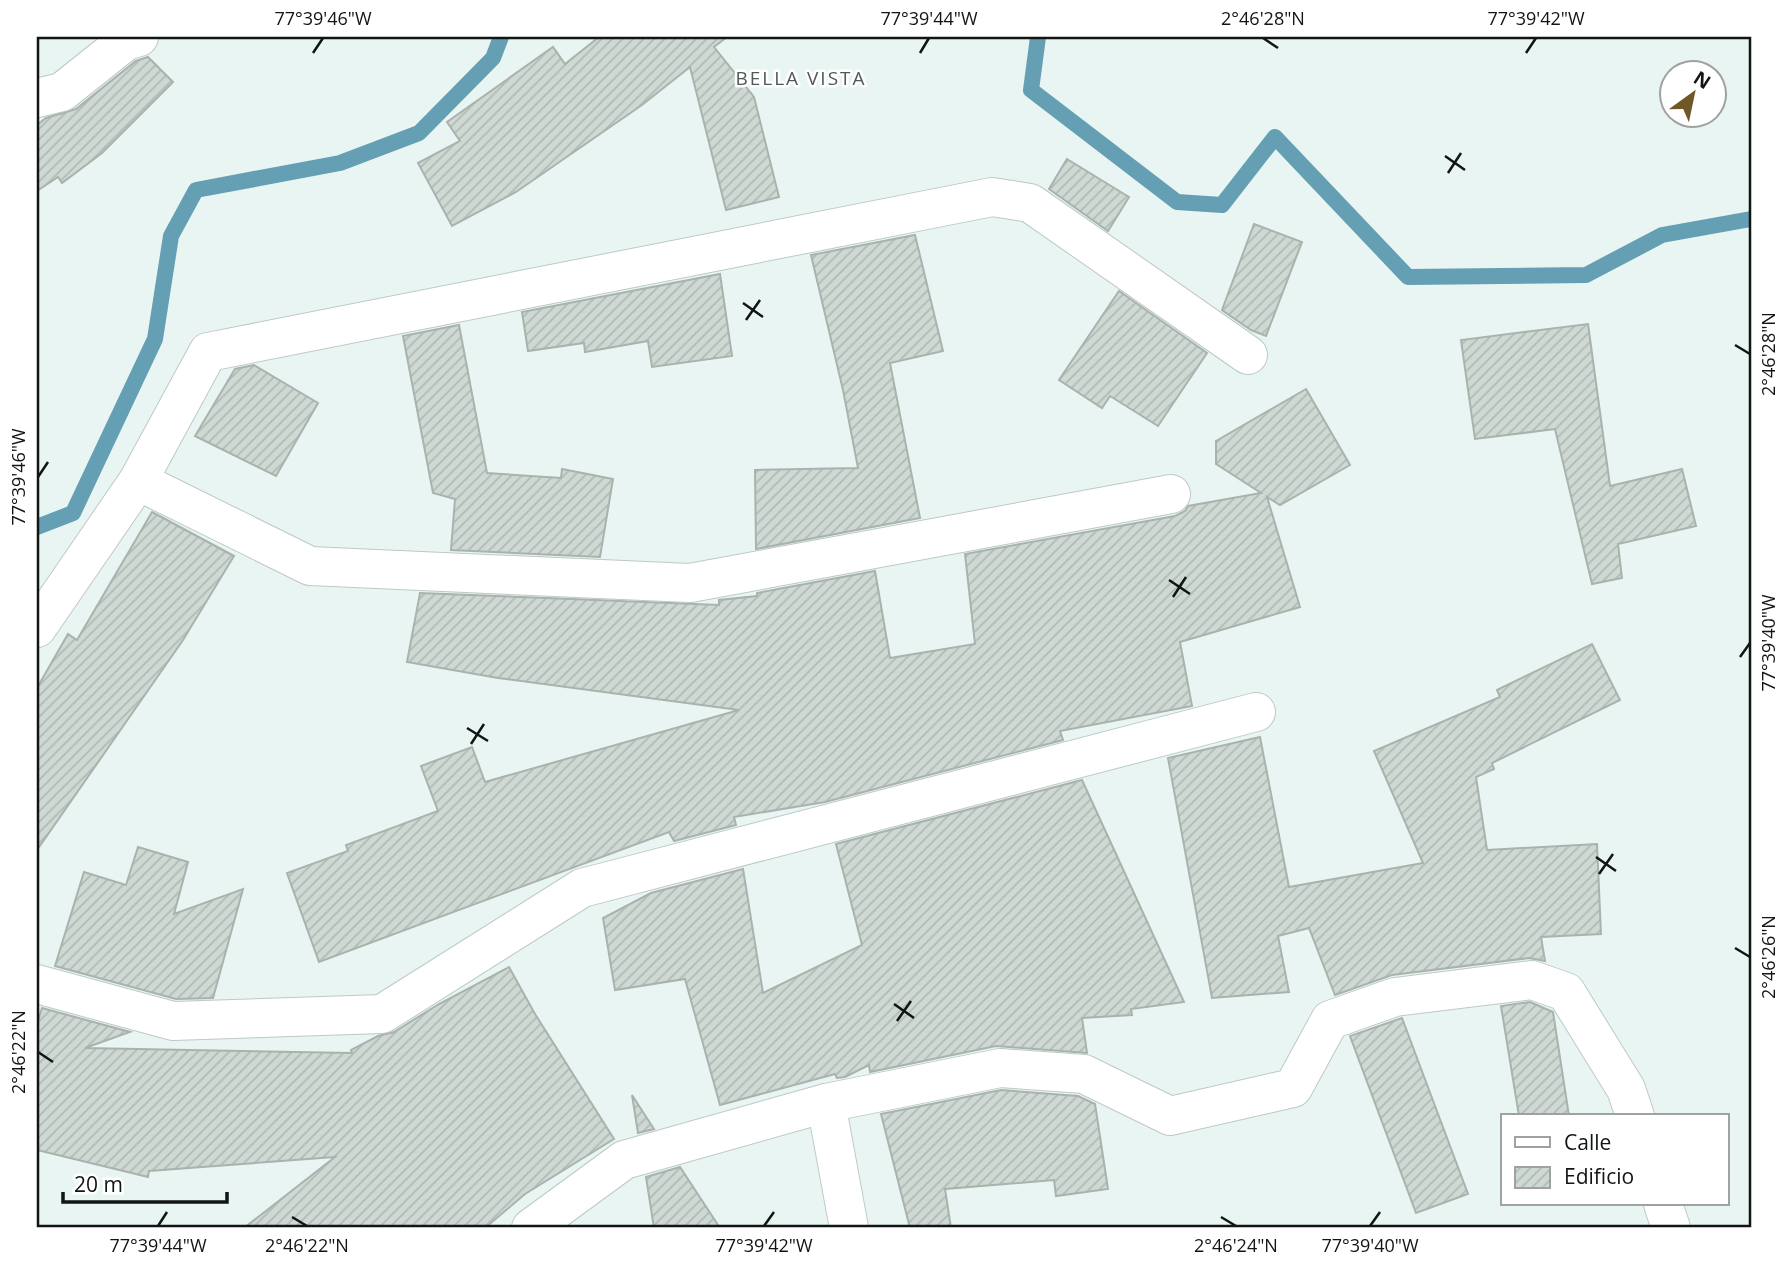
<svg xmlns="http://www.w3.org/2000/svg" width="1788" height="1265" font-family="'Open Sans',sans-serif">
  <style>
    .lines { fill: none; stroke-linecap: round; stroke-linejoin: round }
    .stream { stroke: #649fb3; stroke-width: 16 }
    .building { fill: url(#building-hatch); stroke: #a9b3ad; stroke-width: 2 }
    .minor-casing { stroke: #bec9c7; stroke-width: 40 }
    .minor { stroke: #fff; stroke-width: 38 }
    .ticks { fill: none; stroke: #111514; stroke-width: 2.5 }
    .labels { text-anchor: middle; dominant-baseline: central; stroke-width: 5; stroke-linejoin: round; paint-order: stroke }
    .neighbourhood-label { font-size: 19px; letter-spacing: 2px; fill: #4f5957; stroke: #fff }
    .neatline { fill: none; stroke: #111514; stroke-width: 2.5 }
    .ticks-label { font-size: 18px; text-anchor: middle; fill: #111514 }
  </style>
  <defs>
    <pattern id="building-hatch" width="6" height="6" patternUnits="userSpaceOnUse" patternTransform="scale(1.75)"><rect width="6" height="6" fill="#cfd9d4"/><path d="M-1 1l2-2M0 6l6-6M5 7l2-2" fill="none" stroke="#b1b9b5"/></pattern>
  </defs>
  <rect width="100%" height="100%" fill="#e9f5f3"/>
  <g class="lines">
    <g class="stream">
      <path d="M 1038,37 L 1031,90 L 1177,202 L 1222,205 L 1275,137 L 1408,277 L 1586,275 L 1662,235 L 1751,219"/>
      <path d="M 37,527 L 73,513 L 155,339 L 171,236 L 196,190 L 340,163 L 419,133 L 493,58 L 501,37"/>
    </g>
  </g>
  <g class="building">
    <path d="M 599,37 L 727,37 L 714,47 L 754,97 L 779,197 L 726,210 L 690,67 L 642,105 L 516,192 L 452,226 L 418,163 L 460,141 L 447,122 L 553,47 L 565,64 Z"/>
    <path d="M 148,57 L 173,82 L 102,153 L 62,183 L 58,177 L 37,191 L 37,125 L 46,118 L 76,109 L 136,61 Z"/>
    <path d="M 1067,159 L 1129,197 L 1108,231 L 1049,189 Z"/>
    <path d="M 1254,224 L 1302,242 L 1266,336 L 1251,330 L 1222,310 Z"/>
    <path d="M 915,235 L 943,351 L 890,363 L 920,518 L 756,549 L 755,470 L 858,468 L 843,390 L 811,255 Z"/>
    <path d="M 720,274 L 732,356 L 652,367 L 648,341 L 585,352 L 584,343 L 528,351 L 522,312 Z"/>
    <path d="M 1119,291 L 1207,353 L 1158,426 L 1110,396 L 1102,408 L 1059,380 Z"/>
    <path d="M 1588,324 L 1610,486 L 1682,469 L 1696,526 L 1618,544 L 1622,578 L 1592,584 L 1555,429 L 1475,439 L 1461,340 Z"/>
    <path d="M 459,325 L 487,473 L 561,478 L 562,469 L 613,479 L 600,557 L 451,550 L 455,499 L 433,493 L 403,336 Z"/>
    <path d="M 254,365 L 318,403 L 276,476 L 195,436 L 235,369 Z"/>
    <path d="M 1306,389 L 1350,465 L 1280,505 L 1267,497 L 1300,607 L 1180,642 L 1192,706 L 1060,731 L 1063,740 L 825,802 L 734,817 L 736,825 L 674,841 L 669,832 L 319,962 L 287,873 L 348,851 L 346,845 L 438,811 L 421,766 L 472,747 L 485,782 L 739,710 L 498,678 L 407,662 L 420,593 L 719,605 L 719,600 L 757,596 L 757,593 L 875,571 L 890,658 L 975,644 L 965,554 L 1175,516 L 1185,511 L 1188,506 L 1261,493 L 1216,464 L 1216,441 Z"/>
    <path d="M 152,512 L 234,556 L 183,640 L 37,850 L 37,688 L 68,634 L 77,640 Z"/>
    <path d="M 1592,644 L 1620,700 L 1492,763 L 1494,769 L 1476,777 L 1487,850 L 1597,844 L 1601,934 L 1541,937 L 1545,961 L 1529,958 L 1392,975 L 1335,995 L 1309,928 L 1278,936 L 1289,992 L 1212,998 L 1168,758 L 1260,737 L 1289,887 L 1423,863 L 1374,751 L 1500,697 L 1497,690 Z"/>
    <path d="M 1082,780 L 1184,1002 L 1131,1009 L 1132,1015 L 1082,1018 L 1087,1053 L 996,1046 L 870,1072 L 869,1065 L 845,1077 L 837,1078 L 835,1074 L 720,1105 L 685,979 L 615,990 L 603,918 L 651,893 L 743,869 L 763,993 L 862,945 L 836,844 Z"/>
    <path d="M 138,847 L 188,862 L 174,914 L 243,889 L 213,998 L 176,999 L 55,966 L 84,872 L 126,885 Z"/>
    <path d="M 509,967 L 535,1014 L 614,1139 L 525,1194 L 485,1228 L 244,1228 L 335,1157 L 149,1171 L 148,1177 L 37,1150 L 37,1024 L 42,1008 L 130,1032 L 85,1048 L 352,1053 L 351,1050 L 378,1036 L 394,1032 L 439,1004 Z"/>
    <path d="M 1530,1002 L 1553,1012 L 1569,1116 L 1519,1116 L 1501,1006 Z"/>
    <path d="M 1402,1018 L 1468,1194 L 1416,1213 L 1350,1036 Z"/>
    <path d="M 1001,1090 L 1078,1096 L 1095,1104 L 1108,1189 L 1056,1196 L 1054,1180 L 945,1189 L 951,1228 L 910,1228 L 881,1114 Z"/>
    <path d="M 632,1095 L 654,1129 L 638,1133 Z"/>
    <path d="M 680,1167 L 720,1228 L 654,1228 L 646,1177 Z"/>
  </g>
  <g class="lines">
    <defs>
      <g id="minor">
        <path d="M 37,98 L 62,92 L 126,41 L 139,37"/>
        <path d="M 138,481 L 310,566 L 690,583 L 1171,494"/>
        <path d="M 37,628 L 138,481 L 208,352 L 992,197 L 1030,203 L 1248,355"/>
        <path d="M 37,984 L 173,1021 L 382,1014 L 582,888 L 1256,712"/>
        <path d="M 826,1103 L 849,1228"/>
        <path d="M 1663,1204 L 1671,1228"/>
        <path d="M 531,1228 L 624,1160 L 826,1103 L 1000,1068 L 1084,1074 L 1170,1116 L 1293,1088 L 1330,1020 L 1395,997 L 1532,980 L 1566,992 L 1626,1089 L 1635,1116"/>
      </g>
    </defs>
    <use href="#minor" class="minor-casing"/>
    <use href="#minor" class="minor"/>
  </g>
  <path class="ticks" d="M 1263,38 L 1278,48M 313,53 L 323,38M 920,53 L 929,38M 1526,53 L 1536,38M 1445,156 L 1465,170M 1448,173 L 1461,153M 743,303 L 763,317M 746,320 L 760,300M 1735,345 L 1750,354M 38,477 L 48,462M 1169,580 L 1190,594M 1173,597 L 1186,577M 1740,657 L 1750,643M 467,728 L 488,741M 471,744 L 484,724M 1596,857 L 1616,871M 1599,874 L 1613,854M 1735,948 L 1750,957M 894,1004 L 914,1018M 897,1021 L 911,1001M 38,1052 L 53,1062M 292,1217 L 307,1226M 1221,1217 L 1236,1226M 158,1226 L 167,1212M 764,1226 L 774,1212M 1370,1226 L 1380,1212"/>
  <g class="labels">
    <g class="neighbourhood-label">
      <text x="801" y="78">BELLA VISTA</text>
    </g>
  </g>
  <rect width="1788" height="1265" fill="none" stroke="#ffffff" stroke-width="77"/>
  <rect x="1501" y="1114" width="228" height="91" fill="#ffffff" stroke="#a0a1a1" stroke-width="2"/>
  <rect x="1515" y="1137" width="35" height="10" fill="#ffffff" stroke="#a0a1a1" stroke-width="2"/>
  <text x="1564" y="1150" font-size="21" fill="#111514">Calle</text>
  <rect x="1515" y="1167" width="35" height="21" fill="url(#building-hatch)" stroke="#a0a1a1" stroke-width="2"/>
  <text x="1564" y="1184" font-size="21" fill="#111514">Edificio</text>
  <g transform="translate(1693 94) rotate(33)"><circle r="33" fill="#ffffff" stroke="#a0a1a1" stroke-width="2"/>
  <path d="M0-5L12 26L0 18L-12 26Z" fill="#6f5728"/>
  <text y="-10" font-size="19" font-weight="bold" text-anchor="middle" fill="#111514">N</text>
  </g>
  <path d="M63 1192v10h164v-10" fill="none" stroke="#111514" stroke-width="3.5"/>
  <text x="74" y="1192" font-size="21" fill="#111514" stroke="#ffffff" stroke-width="5" paint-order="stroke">20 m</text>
  <rect x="38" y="38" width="1712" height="1188" class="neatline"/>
  <g class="ticks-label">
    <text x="323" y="25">77°39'46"W</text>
    <text x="929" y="25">77°39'44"W</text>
    <text x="1263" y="25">2°46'28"N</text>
    <text x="1536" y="25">77°39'42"W</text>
    <text transform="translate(1769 354) rotate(-90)" y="6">2°46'28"N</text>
    <text transform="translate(19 477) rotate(-90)" y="6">77°39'46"W</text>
    <text transform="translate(1769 643) rotate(-90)" y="6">77°39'40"W</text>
    <text transform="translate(1769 957) rotate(-90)" y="6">2°46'26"N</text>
    <text transform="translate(19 1052) rotate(-90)" y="6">2°46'22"N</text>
    <text x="158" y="1252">77°39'44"W</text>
    <text x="307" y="1252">2°46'22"N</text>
    <text x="764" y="1252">77°39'42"W</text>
    <text x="1236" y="1252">2°46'24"N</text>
    <text x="1370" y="1252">77°39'40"W</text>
  </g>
</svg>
